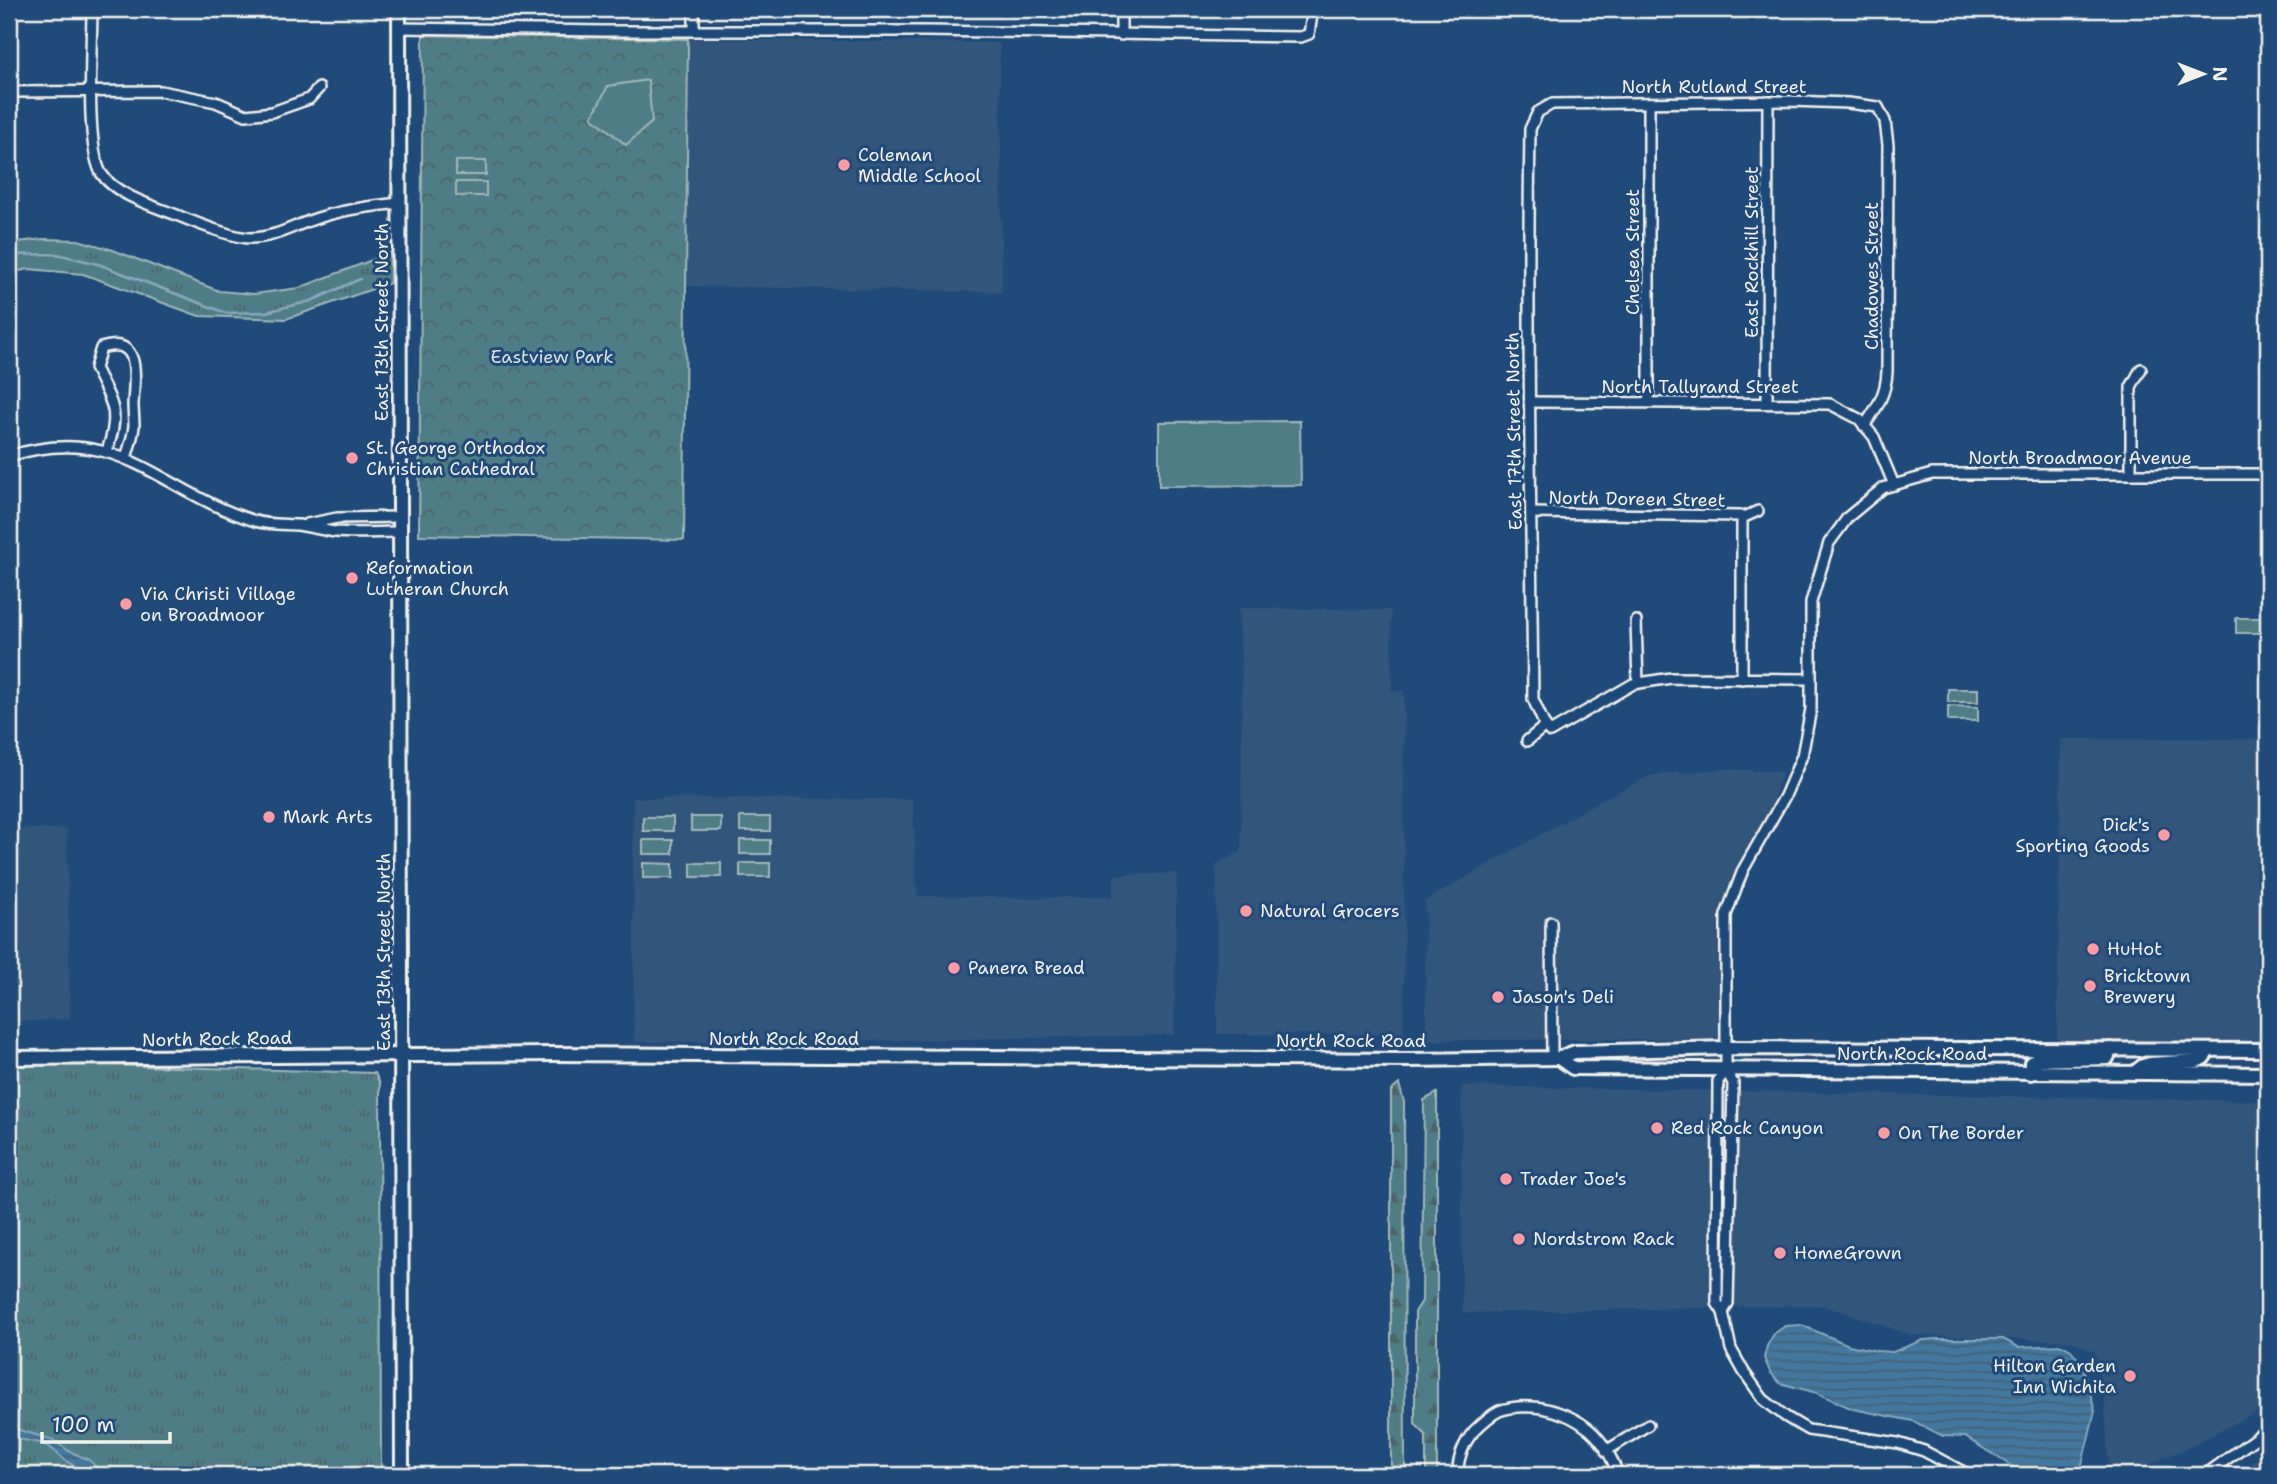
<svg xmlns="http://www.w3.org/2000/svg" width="2277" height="1484" font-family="'Shantell Sans',sans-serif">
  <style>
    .built { fill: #32557c }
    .grass { fill: url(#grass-tufts); stroke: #a2b7b7; stroke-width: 2 }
    .forest { fill: url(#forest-firs); stroke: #a2b7b7; stroke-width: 2 }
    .park { fill: url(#park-crowns); stroke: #a2b7b7; stroke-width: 2 }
    .garden { fill: #507d86; stroke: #a2b7b7; stroke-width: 2 }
    .water { fill: url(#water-rules); stroke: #89a8bc; stroke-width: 2 }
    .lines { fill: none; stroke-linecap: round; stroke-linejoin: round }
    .stream { stroke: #89a8bc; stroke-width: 2.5 }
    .minor-casing { stroke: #f4f1e8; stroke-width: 14 }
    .major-casing { stroke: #f4f1e8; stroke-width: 18 }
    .minor { stroke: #1f4a7a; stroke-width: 9 }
    .major { stroke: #1f4a7a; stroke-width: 12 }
    .poi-dot { fill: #ff9aa2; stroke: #1f4a7a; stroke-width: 2.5 }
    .labels { text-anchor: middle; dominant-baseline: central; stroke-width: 6; stroke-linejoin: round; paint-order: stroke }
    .street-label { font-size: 18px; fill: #f4f1e8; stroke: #1f4a7a }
    .poi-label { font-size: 18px; fill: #f4f1e8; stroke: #1f4a7a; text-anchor: start }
    .park-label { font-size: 18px; fill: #dbe0d9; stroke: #1f4a7a }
  </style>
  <defs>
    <pattern id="grass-tufts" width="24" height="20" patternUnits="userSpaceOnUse" patternTransform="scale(1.75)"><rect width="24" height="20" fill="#507d86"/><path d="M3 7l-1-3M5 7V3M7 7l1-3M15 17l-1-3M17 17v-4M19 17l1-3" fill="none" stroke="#4d6569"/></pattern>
    <pattern id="forest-firs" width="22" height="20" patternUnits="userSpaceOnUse" patternTransform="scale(1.75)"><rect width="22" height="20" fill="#507d86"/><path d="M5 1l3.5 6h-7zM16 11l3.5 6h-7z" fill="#4d6569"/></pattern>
    <pattern id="park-crowns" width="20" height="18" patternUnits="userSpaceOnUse" patternTransform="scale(1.75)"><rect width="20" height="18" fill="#507d86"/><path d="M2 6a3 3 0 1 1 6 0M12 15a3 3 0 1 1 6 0" fill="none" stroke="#4d6569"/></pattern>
    <pattern id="water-rules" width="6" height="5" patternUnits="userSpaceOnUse" patternTransform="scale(1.75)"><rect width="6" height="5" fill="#42779f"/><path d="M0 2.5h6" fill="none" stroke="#466072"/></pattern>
  </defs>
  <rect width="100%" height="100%" fill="#1f4a7a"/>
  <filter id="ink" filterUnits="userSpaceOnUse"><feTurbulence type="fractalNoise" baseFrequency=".0143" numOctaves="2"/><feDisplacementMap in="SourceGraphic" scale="14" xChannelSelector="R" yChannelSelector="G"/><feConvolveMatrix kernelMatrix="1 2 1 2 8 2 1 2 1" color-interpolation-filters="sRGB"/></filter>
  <g filter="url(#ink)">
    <g class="built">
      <path d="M 688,39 L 1000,43 L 1002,292 L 686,286 Z"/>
      <path d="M 1239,608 L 1391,610 L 1392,691 L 1404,691 L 1404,1035 L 1217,1034 L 1216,865 L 1241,851 L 1242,690 Z"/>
      <path d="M 2061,739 L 2268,739 L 2268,1050 L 2057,1049 Z"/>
      <path d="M 1724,769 L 1783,772 L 1759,841 L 1726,915 L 1726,1039 L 1426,1040 L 1425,901 L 1599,801 L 1652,775 Z"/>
      <path d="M 633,798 L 913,799 L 917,896 L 1035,898 L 1112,896 L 1114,875 L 1177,873 L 1174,1035 L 913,1040 L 634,1042 Z"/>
      <path d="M 9,829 L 67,829 L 70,1019 L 9,1022 Z"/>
      <path d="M 1461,1086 L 2268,1101 L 2268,1406 L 2185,1449 L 2125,1475 L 2109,1475 L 2105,1403 L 2095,1352 L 2071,1341 L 1911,1335 L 1821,1305 L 1462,1313 Z"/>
      <path d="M 2268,1453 L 2268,1475 L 2230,1475 L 2232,1474 Z"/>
    </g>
    <g class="grass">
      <path d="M 44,239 L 78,240 L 113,250 L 219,291 L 254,294 L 299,288 L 390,253 L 390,283 L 286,319 L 199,316 L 83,274 L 29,269 L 9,273 L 9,243 Z"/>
      <path d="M 9,1062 L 375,1073 L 380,1084 L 381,1475 L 9,1475 Z"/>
    </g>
    <g class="forest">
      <path d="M 1399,1084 L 1404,1102 L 1405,1475 L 1391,1475 L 1391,1091 Z"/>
      <path d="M 1437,1093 L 1437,1475 L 1426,1475 L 1426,1435 L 1415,1424 L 1415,1312 L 1422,1301 L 1424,1100 Z"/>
    </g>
    <path class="park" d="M 423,35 L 688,39 L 684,540 L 419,535 Z"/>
    <g class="garden">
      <path d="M 648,80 L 652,122 L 626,145 L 592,117 L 608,86 Z"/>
      <rect x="456" y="161" width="30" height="14"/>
      <rect x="456" y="182" width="30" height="14"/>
      <path d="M 1300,421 L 1301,485 L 1159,486 L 1159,422 Z"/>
      <rect x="2236" y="618" width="30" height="15"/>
      <rect x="1948" y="689" width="30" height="13"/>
      <path d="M 1948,706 L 1978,707 L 1978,721 L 1948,721 Z"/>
      <rect x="643" y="817" width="30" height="14"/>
      <rect x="691" y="817" width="30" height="14"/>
      <rect x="740" y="817" width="30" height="14"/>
      <rect x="643" y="840" width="30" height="14"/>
      <rect x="740" y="840" width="30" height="14"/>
      <path d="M 643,863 L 673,864 L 673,878 L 643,878 Z"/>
      <rect x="691" y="863" width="30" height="14"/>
      <rect x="740" y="863" width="30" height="14"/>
    </g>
    <g class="water">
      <path d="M 1801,1325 L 1849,1345 L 1877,1351 L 1893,1352 L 1923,1340 L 1936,1339 L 2003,1339 L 2018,1347 L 2062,1345 L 2071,1350 L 2082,1364 L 2095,1411 L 2081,1468 L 2077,1475 L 2026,1475 L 1965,1437 L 1943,1436 L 1913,1421 L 1853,1409 L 1817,1393 L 1780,1383 L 1770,1372 L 1764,1358 L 1767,1346 L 1774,1334 L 1785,1326 Z"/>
      <path d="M 9,1427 L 53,1440 L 69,1451 L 89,1460 L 105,1475 L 91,1475 L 67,1462 L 51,1448 L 40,1443 L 9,1437 Z"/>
    </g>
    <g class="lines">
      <path class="stream" d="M 9,255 L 57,254 L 98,264 L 226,313 L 266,312 L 311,301 L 360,279"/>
      <defs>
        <g id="minor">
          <path d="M 92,9 C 92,46 85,143 101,173 C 114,194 152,206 174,214 C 191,221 234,238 250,238 C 277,238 296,224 321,217 C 347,209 373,206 399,203"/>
          <path d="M 399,28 L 604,31 L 925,31 L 1301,37 L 1309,34 L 1313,9"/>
          <path d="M 694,31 L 694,9"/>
          <path d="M 1121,35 L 1121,9"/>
          <path d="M 9,92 L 161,91 L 216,102 L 246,115 L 272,112 L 309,99 L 319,88"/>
          <path d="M 1649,103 L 1649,401"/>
          <path d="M 1529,402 L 1830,404 L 1859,419 L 1874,437 L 1894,485"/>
          <path d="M 1767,403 L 1768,101"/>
          <path d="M 107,451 C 121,410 112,404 95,368 L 101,348 C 143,335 134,379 133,404 C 133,411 134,419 134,426 C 133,437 129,448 126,458"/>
          <path d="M 9,456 C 121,421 159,492 255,521 C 268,525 284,524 298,525 C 310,527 322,530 335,532 C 356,534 378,532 400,532"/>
          <path d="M 2131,474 L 2131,387 L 2141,369"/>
          <path d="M 1531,513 L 1740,516 L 1742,518"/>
          <path d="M 1742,518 L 1742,679"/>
          <path d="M 1742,518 L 1758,511"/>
          <path d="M 307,524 L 337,518 L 400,517"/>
          <path d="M 1636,621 L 1638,683"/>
          <path d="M 1545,726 L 1550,732 L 1633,684 L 1671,678 L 1811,679"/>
          <path d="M 1527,741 L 1545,726 L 1533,699 C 1531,509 1527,319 1530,129 L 1538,112 L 1552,104 L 1790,101 L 1848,103 L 1878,107 L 1885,121 L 1888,145 L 1887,372 C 1886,394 1877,408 1864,426"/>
          <path d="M 1551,922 L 1552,1058"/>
          <path d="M 1726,1071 L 1718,1081 L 1717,1303 L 1723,1312 L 1731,1349 L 1744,1372 L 1763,1399 L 1786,1417 L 1808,1430 L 1898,1443 L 1924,1451 L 1969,1475"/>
          <path d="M 1723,1312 L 1728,1303 L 1733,1083 L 1726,1071 L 1726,915 L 1743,870 L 1785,796 L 1802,756 L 1811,709 L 1811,602 L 1829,543 L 1848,517 L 1883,488 L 1932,474 L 2268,474"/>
          <path d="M 1606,1451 L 1648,1425"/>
          <path d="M 1458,1475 C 1457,1460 1464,1442 1474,1431 C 1482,1423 1489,1416 1499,1411 C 1512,1406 1528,1406 1542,1408 C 1581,1416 1605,1436 1618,1475"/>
          <path d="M 2205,1475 L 2268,1429"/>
        </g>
        <g id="major">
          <path d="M 399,9 L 402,1475"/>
          <path d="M 9,1058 L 552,1054 L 1409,1060 L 1559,1058 L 1575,1052 L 1726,1048 L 2268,1050"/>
          <path d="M 1559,1058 L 1573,1068 L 2268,1074"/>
          <path d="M 2031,1073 L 2031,1063 L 2036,1060 L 2107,1058 L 2111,1049"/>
          <path d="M 2134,1073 L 2143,1066 L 2150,1064 L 2197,1061 L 2203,1058 L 2209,1050"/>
        </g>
      </defs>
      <use href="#minor" class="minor-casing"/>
      <use href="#major" class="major-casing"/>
      <use href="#minor" class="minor"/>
      <use href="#major" class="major"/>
    </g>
  </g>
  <g class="poi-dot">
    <circle cx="844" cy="165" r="7"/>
    <circle cx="352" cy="458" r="7"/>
    <circle cx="352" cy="578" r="7"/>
    <circle cx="126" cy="604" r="7"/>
    <circle cx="269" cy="817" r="7"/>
    <circle cx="2164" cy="835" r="7"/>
    <circle cx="1246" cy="911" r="7"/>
    <circle cx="2093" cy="949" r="7"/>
    <circle cx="954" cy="968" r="7"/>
    <circle cx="2090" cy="986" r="7"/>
    <circle cx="1498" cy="997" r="7"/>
    <circle cx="1657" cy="1128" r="7"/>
    <circle cx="1884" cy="1133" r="7"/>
    <circle cx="1506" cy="1179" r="7"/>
    <circle cx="1519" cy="1239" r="7"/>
    <circle cx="1780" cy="1253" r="7"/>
    <circle cx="2130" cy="1376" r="7"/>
  </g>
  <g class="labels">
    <g class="street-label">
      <text x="1714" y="87">North Rutland Street</text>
      <text transform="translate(1633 252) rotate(-90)">Chelsea Street</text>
      <text transform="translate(1752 252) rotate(-90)">East Rockhill Street</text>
      <text transform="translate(1872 276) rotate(-90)">Chadowes Street</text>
      <text transform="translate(382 322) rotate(-90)">East 13th Street North</text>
      <text x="1700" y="387">North Tallyrand Street</text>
      <text transform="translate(1514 431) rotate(-91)">East 17th Street North</text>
      <text x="2080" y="458">North Broadmoor Avenue</text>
      <text transform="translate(1637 499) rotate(1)">North Doreen Street</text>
      <text transform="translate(384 952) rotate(-90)">East 13th Street North</text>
      <text transform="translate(217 1039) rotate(-1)">North Rock Road</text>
      <text x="784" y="1039">North Rock Road</text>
      <text x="1351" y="1041">North Rock Road</text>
      <text x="1912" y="1054">North Rock Road</text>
    </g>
    <g class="poi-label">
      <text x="858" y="155">Coleman<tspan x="858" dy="21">Middle School</tspan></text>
      <text x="366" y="448">St. George Orthodox<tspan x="366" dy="21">Christian Cathedral</tspan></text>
      <text x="366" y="568">Reformation<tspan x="366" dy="21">Lutheran Church</tspan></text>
      <text x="140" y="594">Via Christi Village<tspan x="140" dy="21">on Broadmoor</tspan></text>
      <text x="283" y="817">Mark Arts</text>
      <text x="2150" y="825" text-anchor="end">Dick's<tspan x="2150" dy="21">Sporting Goods</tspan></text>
      <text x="1260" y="911">Natural Grocers</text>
      <text x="2107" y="949">HuHot</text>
      <text x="968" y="968">Panera Bread</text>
      <text x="2104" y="976">Bricktown<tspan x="2104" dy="21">Brewery</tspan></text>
      <text x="1512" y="997">Jason's Deli</text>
      <text x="1671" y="1128">Red Rock Canyon</text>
      <text x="1898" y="1133">On The Border</text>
      <text x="1520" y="1179">Trader Joe's</text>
      <text x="1533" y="1239">Nordstrom Rack</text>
      <text x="1794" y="1253">HomeGrown</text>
      <text x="2116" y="1366" text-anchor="end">Hilton Garden<tspan x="2116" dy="21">Inn Wichita</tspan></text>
    </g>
    <g class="park-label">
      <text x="552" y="357">Eastview Park</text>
    </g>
  </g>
  <rect width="2277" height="1484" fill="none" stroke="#1f4a7a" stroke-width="35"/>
  <rect x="18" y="18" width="2242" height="1449" fill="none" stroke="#f4f1e8" stroke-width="2.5" filter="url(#ink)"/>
  <g transform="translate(2203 74) rotate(90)" stroke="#1f4a7a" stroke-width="5" paint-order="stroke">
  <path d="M0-5L12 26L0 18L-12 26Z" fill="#f4f1e8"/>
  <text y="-10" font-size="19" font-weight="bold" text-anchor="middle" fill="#f4f1e8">N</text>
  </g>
  <path d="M42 1432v10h128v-10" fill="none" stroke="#f4f1e8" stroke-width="3.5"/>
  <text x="52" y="1432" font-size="21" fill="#f4f1e8" stroke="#1f4a7a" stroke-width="5" paint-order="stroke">100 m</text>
</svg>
